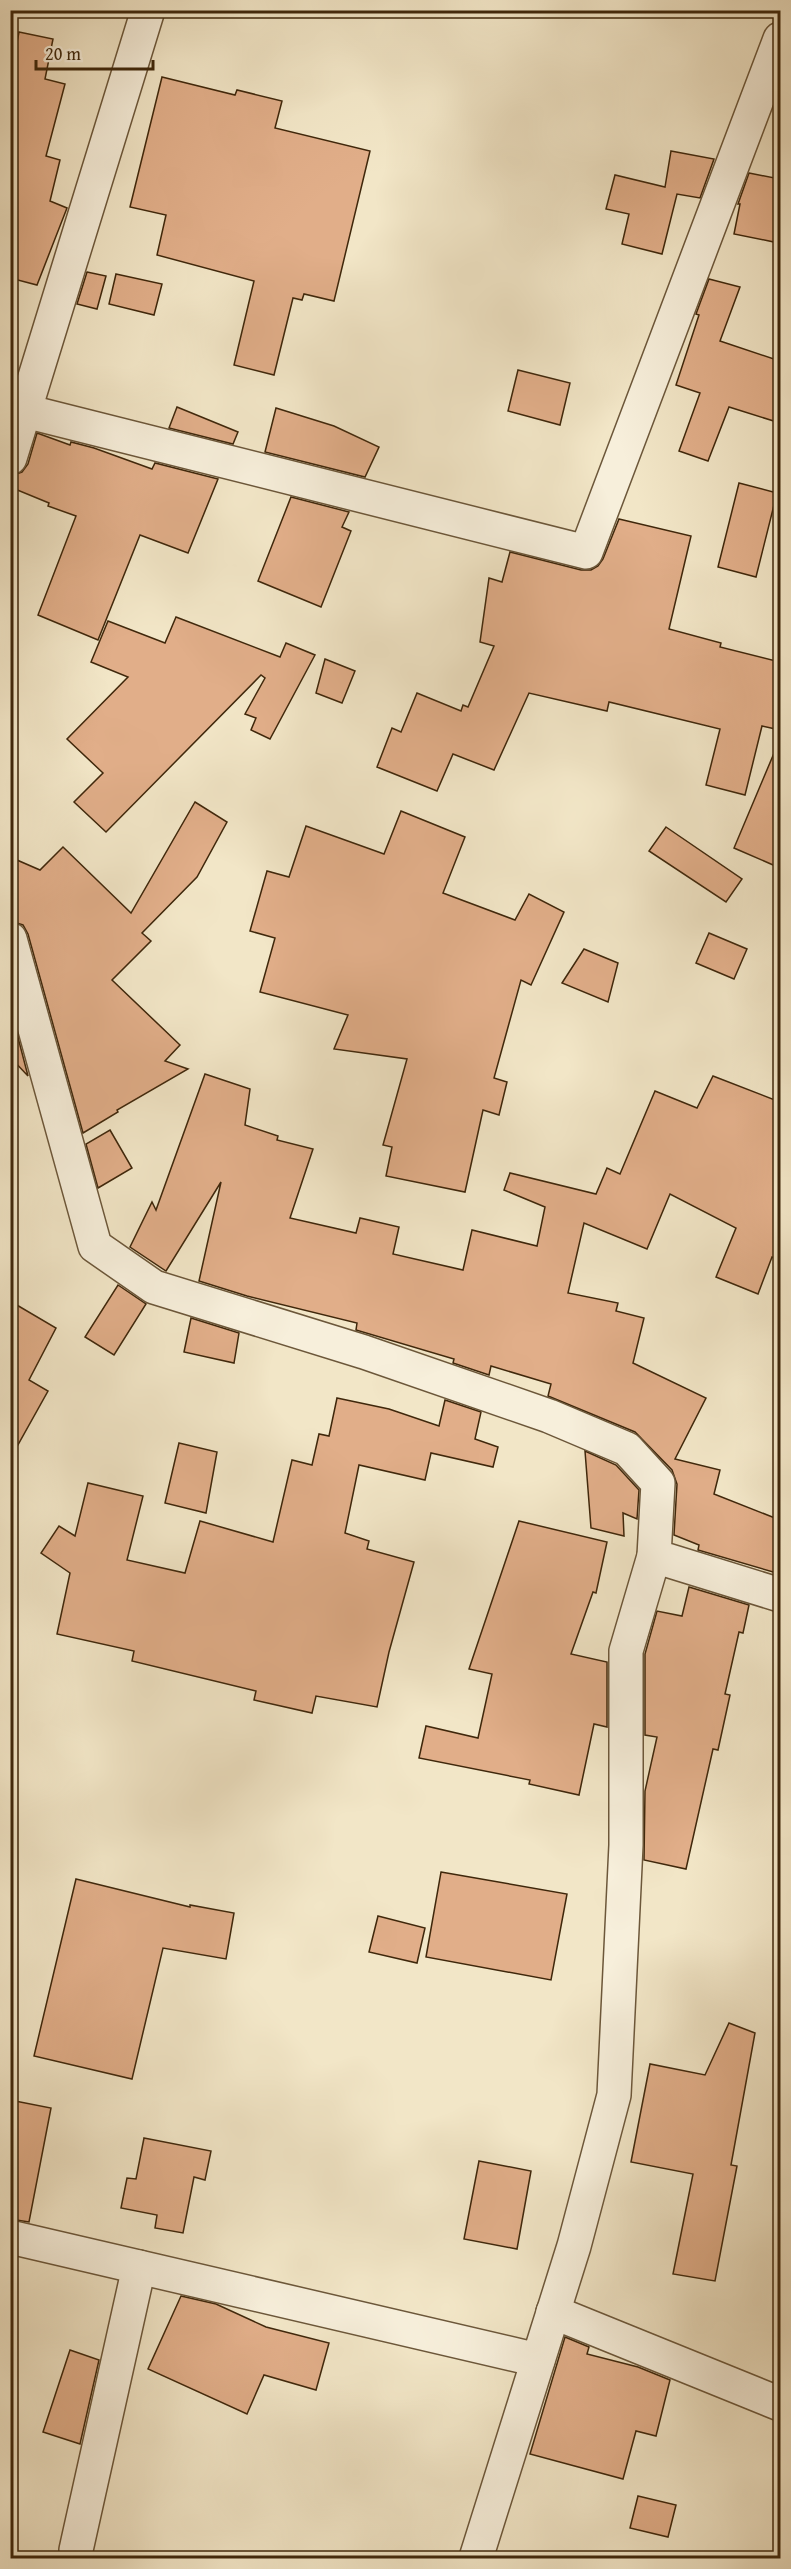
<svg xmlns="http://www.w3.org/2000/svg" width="791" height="2569" font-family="'Gentium Book Plus',serif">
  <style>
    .building { fill: #e1ae89; stroke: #3f270b; stroke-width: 1.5 }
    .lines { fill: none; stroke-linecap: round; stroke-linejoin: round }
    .minor-casing { stroke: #6c573a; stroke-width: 36 }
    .minor { stroke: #f7efdb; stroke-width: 33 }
  </style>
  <rect width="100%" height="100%" fill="#f2e6c7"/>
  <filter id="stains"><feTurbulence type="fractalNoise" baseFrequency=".00333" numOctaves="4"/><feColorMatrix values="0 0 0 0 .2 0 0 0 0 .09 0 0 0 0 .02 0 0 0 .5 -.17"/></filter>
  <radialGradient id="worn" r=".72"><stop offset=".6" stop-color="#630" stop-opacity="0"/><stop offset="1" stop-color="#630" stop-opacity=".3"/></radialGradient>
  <g class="building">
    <path d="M 19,32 L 53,39 L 45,79 L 65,84 L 46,156 L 60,160 L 50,201 L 67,208 L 37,285 L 10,278 L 10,78 Z"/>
    <path d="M 162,77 L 235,95 L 237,90 L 282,101 L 275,128 L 370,151 L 334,301 L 304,294 L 302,300 L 293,298 L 274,375 L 234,365 L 254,281 L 157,255 L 166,215 L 130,207 Z"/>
    <path d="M 671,151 L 714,159 L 700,198 L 677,194 L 662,254 L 622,244 L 629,214 L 606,209 L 615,175 L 665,187 Z"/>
    <path d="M 749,173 L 780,179 L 780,208 L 774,242 L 734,234 L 740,204 L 738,204 Z"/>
    <path d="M 87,272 L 106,276 L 97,309 L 77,304 Z"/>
    <path d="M 116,274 L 162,284 L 154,315 L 109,304 Z"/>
    <path d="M 709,279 L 740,287 L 720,341 L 780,361 L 780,423 L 729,407 L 708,461 L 679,451 L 700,393 L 676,385 L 699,315 L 696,314 Z"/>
    <path d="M 518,370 L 570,383 L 560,425 L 508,411 Z"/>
    <path d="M 177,407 L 238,432 L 233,444 L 169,428 Z"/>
    <path d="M 276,408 L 334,426 L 379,447 L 365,477 L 265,452 Z"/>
    <path d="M 37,433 L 70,445 L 71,442 L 94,448 L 152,469 L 155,463 L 218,479 L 188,553 L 140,535 L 98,640 L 38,615 L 76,516 L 48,506 L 49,503 L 10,487 L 10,476 L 22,472 L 28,464 Z"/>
    <path d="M 739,483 L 777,493 L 756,577 L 718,567 Z"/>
    <path d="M 291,497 L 349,512 L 342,527 L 351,531 L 321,607 L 258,581 Z"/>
    <path d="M 619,519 L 691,536 L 669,629 L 721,643 L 720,647 L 780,662 L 780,730 L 762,726 L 745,795 L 706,785 L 720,729 L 609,702 L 607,711 L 529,693 L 494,770 L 453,754 L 437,791 L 377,767 L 392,728 L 401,732 L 417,693 L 461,711 L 463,705 L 468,707 L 494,646 L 480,642 L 489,578 L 502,582 L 510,552 L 581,570 L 591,570 L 598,566 L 603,559 Z"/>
    <path d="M 176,617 L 280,657 L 286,643 L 315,655 L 270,739 L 251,730 L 256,718 L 245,714 L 265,678 L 261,675 L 106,832 L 74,802 L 103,773 L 67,739 L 128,677 L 91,662 L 108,621 L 165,643 Z"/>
    <path d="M 325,659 L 355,671 L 342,703 L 316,693 Z"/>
    <path d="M 780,739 L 780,868 L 734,848 Z"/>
    <path d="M 195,802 L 227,822 L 197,877 L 142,933 L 151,941 L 112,980 L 180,1045 L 165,1061 L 188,1069 L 117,1110 L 118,1112 L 83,1133 L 28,934 L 23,925 L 10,921 L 10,857 L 40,870 L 63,847 L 131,913 Z"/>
    <path d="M 401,811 L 465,837 L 443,893 L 515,920 L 529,894 L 564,912 L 531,985 L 521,980 L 494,1078 L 507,1082 L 499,1115 L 483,1110 L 465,1192 L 386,1176 L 392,1147 L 383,1145 L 407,1059 L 334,1049 L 348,1015 L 260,992 L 275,938 L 250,931 L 267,871 L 289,877 L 306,826 L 384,854 Z"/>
    <path d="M 666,827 L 742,879 L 726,902 L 649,851 Z"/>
    <path d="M 709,933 L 747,949 L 734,979 L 696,963 Z"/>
    <path d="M 584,949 L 618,963 L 608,1002 L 562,983 Z"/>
    <path d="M 15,1026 L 28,1076 L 10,1057 L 10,1029 Z"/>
    <path d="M 205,1074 L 250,1089 L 245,1125 L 278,1136 L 277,1140 L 313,1149 L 290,1218 L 356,1233 L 360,1218 L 399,1227 L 393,1254 L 463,1270 L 472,1230 L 537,1246 L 545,1207 L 504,1190 L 510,1173 L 596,1194 L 607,1168 L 620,1174 L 655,1091 L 697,1108 L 713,1076 L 780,1102 L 780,1261 L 772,1257 L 758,1294 L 716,1277 L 736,1228 L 670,1194 L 647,1249 L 584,1223 L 568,1293 L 618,1303 L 616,1311 L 644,1318 L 633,1363 L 706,1398 L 675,1459 L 720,1470 L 714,1494 L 780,1520 L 780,1574 L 698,1550 L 699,1545 L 674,1535 L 677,1484 L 672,1470 L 635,1432 L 548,1396 L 551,1384 L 491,1366 L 489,1375 L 453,1363 L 454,1359 L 356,1330 L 357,1323 L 247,1296 L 199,1281 L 221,1182 L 166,1271 L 130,1247 L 152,1202 L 156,1210 Z"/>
    <path d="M 110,1130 L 132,1168 L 98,1188 L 86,1144 Z"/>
    <path d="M 118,1285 L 146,1304 L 114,1355 L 85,1337 Z"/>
    <path d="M 10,1301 L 56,1328 L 29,1380 L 48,1391 L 10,1459 Z"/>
    <path d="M 191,1318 L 239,1333 L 234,1363 L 184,1352 Z"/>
    <path d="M 337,1398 L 389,1409 L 439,1426 L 445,1400 L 481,1412 L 475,1439 L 498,1447 L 493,1467 L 431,1453 L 425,1480 L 359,1465 L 345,1533 L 369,1541 L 367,1549 L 414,1562 L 389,1652 L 377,1707 L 316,1696 L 312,1713 L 254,1700 L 256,1691 L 132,1661 L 134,1651 L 57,1634 L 70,1573 L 41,1553 L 59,1526 L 75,1536 L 88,1483 L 143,1496 L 127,1560 L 185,1573 L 200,1521 L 273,1542 L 292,1460 L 312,1465 L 319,1434 L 329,1436 Z"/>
    <path d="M 179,1443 L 217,1452 L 206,1513 L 165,1503 Z"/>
    <path d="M 585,1451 L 616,1465 L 639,1490 L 637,1519 L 623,1513 L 624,1536 L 591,1528 Z"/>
    <path d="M 519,1521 L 607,1542 L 596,1593 L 593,1592 L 571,1654 L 607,1662 L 607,1727 L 594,1724 L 579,1795 L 529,1784 L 530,1780 L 419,1758 L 426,1726 L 478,1738 L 492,1674 L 469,1669 Z"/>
    <path d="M 689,1587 L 749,1605 L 743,1633 L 739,1632 L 725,1694 L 730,1695 L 718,1750 L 713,1749 L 686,1869 L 644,1860 L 645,1791 L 657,1737 L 645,1735 L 645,1654 L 657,1611 L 682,1616 Z"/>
    <path d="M 441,1872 L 567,1894 L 551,1980 L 426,1957 Z"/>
    <path d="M 76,1879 L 190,1907 L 190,1905 L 234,1913 L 226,1959 L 163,1948 L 132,2079 L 34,2056 Z"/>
    <path d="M 378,1916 L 425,1928 L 417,1963 L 369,1952 Z"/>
    <path d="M 729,2023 L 755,2033 L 731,2165 L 737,2166 L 715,2281 L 673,2274 L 693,2174 L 631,2162 L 650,2064 L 705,2075 Z"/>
    <path d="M 10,2100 L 51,2108 L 29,2222 L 10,2219 Z"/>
    <path d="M 144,2138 L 211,2151 L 205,2180 L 194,2177 L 183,2233 L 155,2228 L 157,2215 L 121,2208 L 127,2178 L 136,2179 Z"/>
    <path d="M 479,2161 L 531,2171 L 517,2249 L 464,2239 Z"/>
    <path d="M 181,2296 L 216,2304 L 266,2327 L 329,2343 L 316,2390 L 264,2375 L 247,2414 L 148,2369 Z"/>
    <path d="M 565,2337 L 589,2347 L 587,2354 L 638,2367 L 670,2380 L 656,2436 L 636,2431 L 623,2479 L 530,2454 Z"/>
    <path d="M 70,2350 L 99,2360 L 80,2444 L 43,2432 Z"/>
    <path d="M 638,2496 L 676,2505 L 668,2537 L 630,2528 Z"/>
  </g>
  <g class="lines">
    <defs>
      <g id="minor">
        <path d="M 25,411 L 586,552 L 780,39"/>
        <path d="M 10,458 L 148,10"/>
        <path d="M 10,939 L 95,1246 L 154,1287 L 364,1352 L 549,1416 L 627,1449 L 658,1483 L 654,1556 L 780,1595"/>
        <path d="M 10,2237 L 538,2360"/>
        <path d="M 553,2312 L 780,2404"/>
        <path d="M 76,2550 L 139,2267"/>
        <path d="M 476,2558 L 574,2246 L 614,2095 L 626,1845 L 626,1651 L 654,1556"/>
      </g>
    </defs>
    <use href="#minor" class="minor-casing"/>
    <use href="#minor" class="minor"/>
  </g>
  <rect width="791" height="2569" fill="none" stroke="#f2e6c7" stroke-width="36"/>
  <rect x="12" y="12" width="767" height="2545" fill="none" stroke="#3f270b" stroke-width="3"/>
  <rect x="18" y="18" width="755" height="2533" fill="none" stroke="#3f270b" stroke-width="1.5"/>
  <path d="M36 60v9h117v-9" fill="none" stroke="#3f270b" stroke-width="3"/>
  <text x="45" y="60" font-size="18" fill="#3f270b" stroke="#f7efdb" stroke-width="4.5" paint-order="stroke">20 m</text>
  <rect width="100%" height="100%" filter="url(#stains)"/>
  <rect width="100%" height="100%" fill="url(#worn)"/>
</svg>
